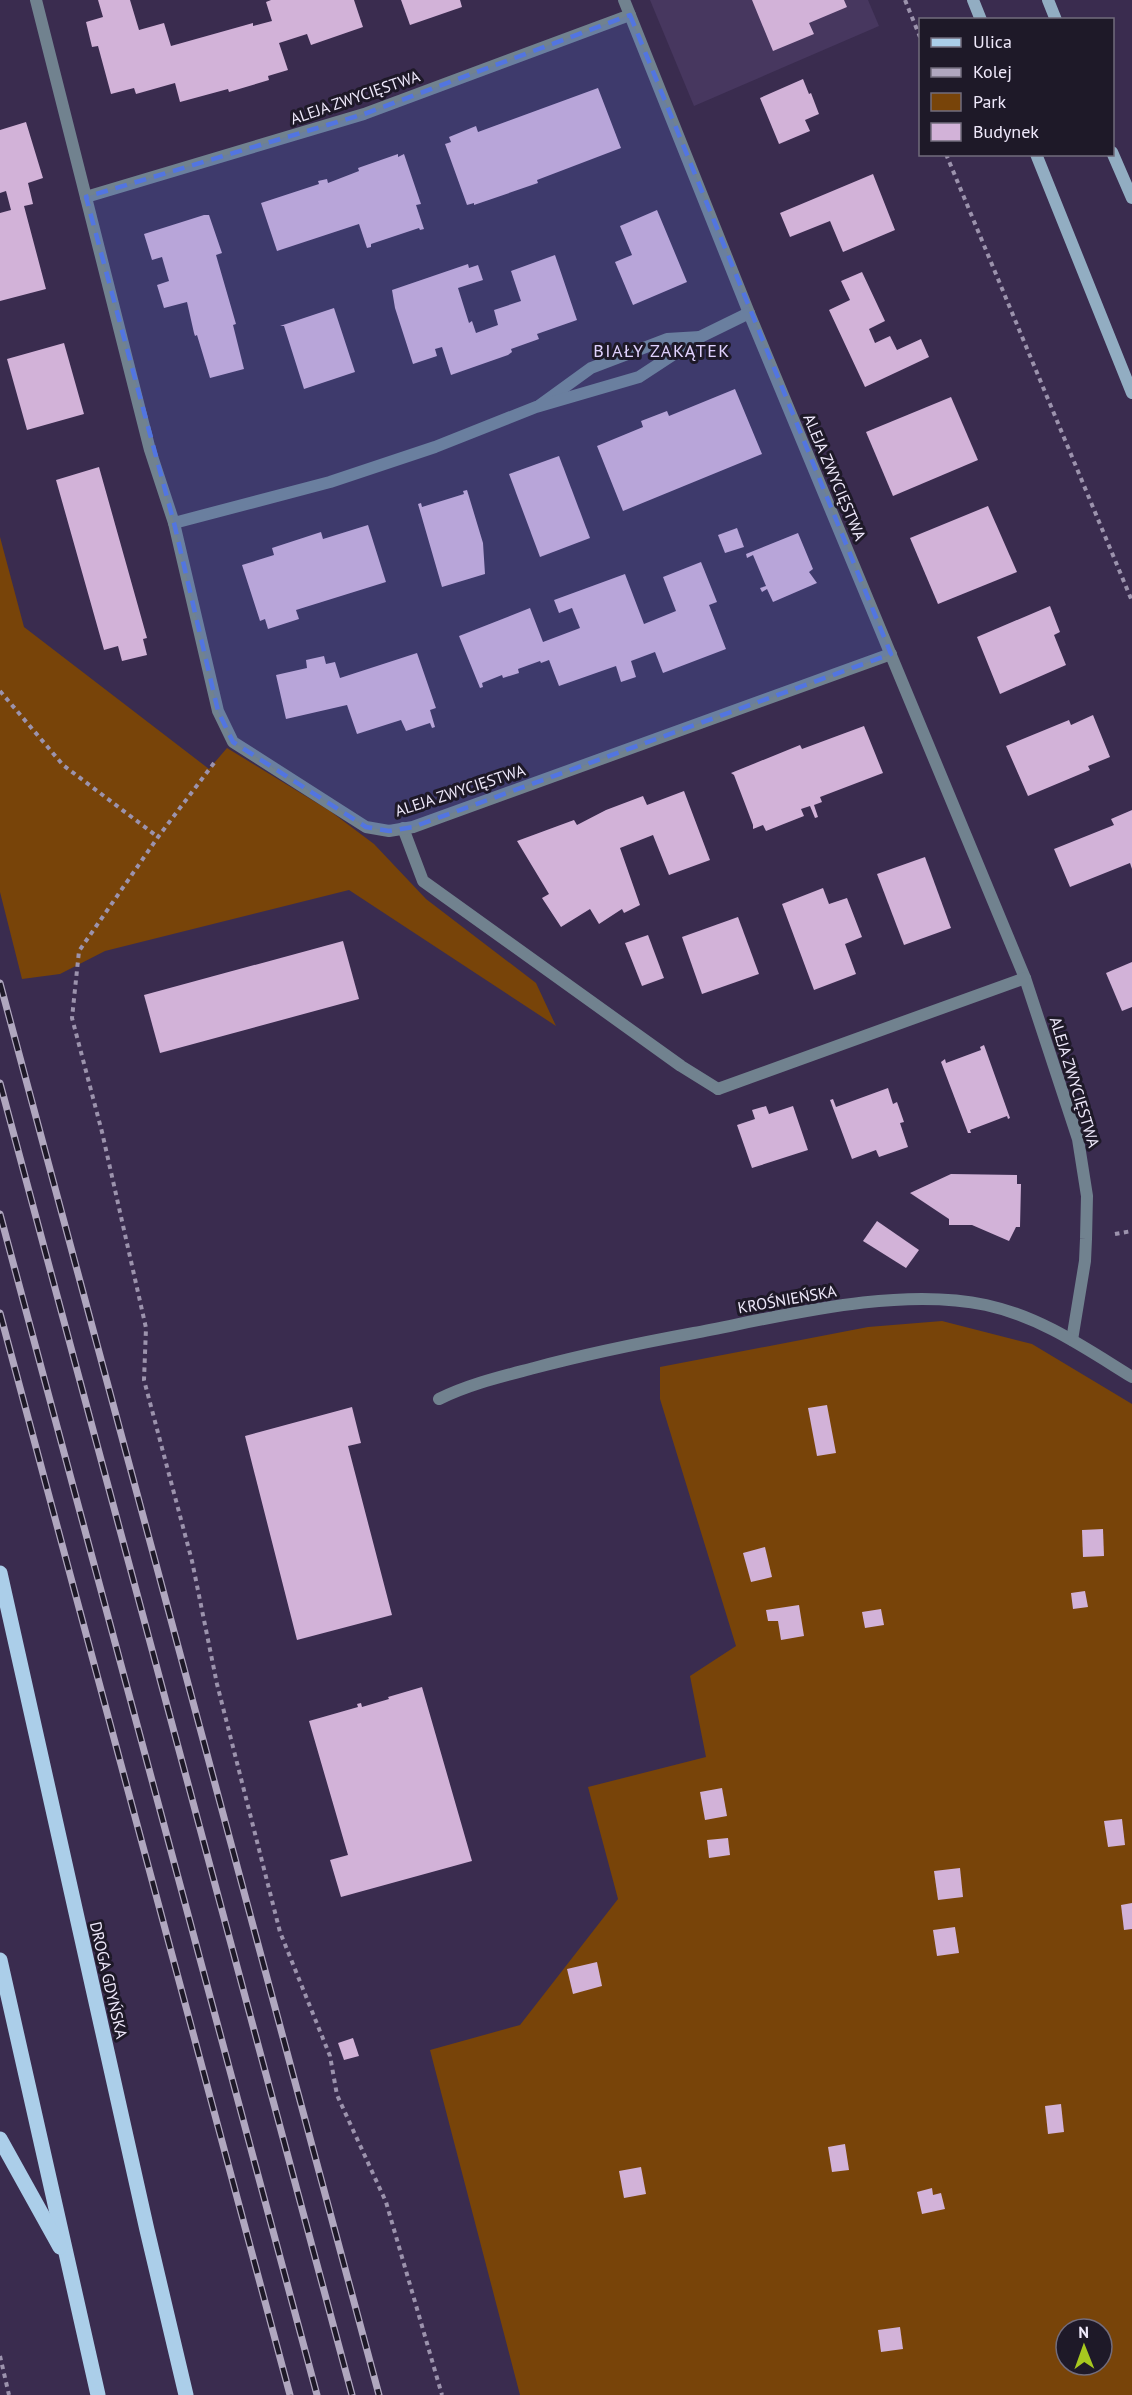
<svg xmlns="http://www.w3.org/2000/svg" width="1132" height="2395" font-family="'PT Sans',sans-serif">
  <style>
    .built { fill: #47375f }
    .green { fill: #784409; fill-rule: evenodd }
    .building { fill: #d2b2d8 }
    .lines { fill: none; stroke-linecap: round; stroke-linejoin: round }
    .path { stroke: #9c93ad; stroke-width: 4; stroke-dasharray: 4.5 4.5; stroke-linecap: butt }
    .lane { stroke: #71828f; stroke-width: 12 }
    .street { stroke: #71828f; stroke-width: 12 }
    .secondary { stroke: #92adc2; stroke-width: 12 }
    .primary { stroke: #abcee9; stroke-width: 15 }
    .rail-casing { stroke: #b0a7bf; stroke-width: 7 }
    .rail { stroke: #1e1928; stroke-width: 4.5; stroke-dasharray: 14; stroke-linecap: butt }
    .marked { fill: #5275e1; fill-opacity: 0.2; stroke: #5275e1; stroke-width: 4.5; stroke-dasharray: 12 8; stroke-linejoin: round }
    .labels { text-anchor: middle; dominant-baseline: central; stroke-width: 6; stroke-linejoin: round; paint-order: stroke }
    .street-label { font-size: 16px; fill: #efe9fb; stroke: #1e1928 }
    .neighbourhood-label { font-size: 18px; letter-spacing: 1.5px; fill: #e1d2fe; stroke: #1e1928 }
  </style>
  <rect width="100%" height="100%" fill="#3a2c4f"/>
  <path class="built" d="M 650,0 L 868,0 L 879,26 L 694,106 Z"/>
  <g class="green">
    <path d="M 0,537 L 24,627 L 209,769 L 227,748 L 330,811 L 374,844 L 426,899 L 536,983 L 556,1026 L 349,890 L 105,951 L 60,974 L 22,979 L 0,892 Z"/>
    <path d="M 942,1321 L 1032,1344 L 1132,1404 L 1132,2395 L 520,2395 L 430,2050 L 520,2025 L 618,1899 L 588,1787 L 706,1757 L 690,1676 L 736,1646 L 660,1399 L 660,1367 L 868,1327 ZM 1066,2329 L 1102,2329 L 1102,2365 L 1066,2365 Z"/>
  </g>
  <g class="building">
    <path d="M 98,0 L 130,0 L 139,30 L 164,23 L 171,46 L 253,23 L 253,26 L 272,21 L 266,2 L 271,0 L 354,0 L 363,27 L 311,45 L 307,34 L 279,43 L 288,70 L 268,76 L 269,80 L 229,92 L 228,89 L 180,102 L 175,83 L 136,94 L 134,88 L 111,94 L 98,46 L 92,47 L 86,22 L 103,17 Z"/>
    <path d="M 401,0 L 460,0 L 462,7 L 410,25 Z"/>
    <path d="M 752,0 L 844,0 L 847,7 L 809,23 L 814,34 L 773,51 Z"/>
    <path d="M 803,79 L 809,94 L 811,93 L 819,114 L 805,120 L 810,131 L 779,144 L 760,98 Z"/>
    <path d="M 598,88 L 621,148 L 537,180 L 538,183 L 474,205 L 474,203 L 467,205 L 445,144 L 451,142 L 449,137 L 476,126 L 478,132 Z"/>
    <path d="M 26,122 L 43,178 L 28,183 L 33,204 L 24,206 L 46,289 L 0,301 L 0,213 L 11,210 L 6,191 L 0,193 L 0,130 Z"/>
    <path d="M 398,154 L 398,157 L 404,154 L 421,204 L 416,205 L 424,229 L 420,230 L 419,228 L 371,244 L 371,247 L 367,248 L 359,224 L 277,251 L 261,203 L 319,184 L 318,181 L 327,179 L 328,183 L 359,171 L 358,168 Z"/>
    <path d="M 873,174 L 895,230 L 843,252 L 830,221 L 790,237 L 780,213 Z"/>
    <path d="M 657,210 L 687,282 L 633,305 L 615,262 L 632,255 L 620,226 Z"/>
    <path d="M 204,215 L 209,215 L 222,253 L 216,255 L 236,324 L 233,325 L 244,369 L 210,378 L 197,335 L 195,336 L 194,333 L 187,302 L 164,308 L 157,285 L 169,281 L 162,257 L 152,260 L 144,234 Z"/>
    <path d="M 555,255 L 577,320 L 537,334 L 539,339 L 511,349 L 512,352 L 508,355 L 451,375 L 442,347 L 435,349 L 437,356 L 413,364 L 395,308 L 392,290 L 468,264 L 469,268 L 478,265 L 483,280 L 458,288 L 469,323 L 472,321 L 476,333 L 498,325 L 494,310 L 521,301 L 511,271 Z"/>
    <path d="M 862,272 L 885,321 L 869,329 L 875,343 L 890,336 L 897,350 L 921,339 L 929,357 L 865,387 L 829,310 L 850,300 L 841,281 Z"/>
    <path d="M 334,308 L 355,372 L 304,389 L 284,326 L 280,326 Z"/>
    <path d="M 64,343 L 84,414 L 27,430 L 7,359 Z"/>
    <path d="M 735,389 L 762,454 L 623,511 L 597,446 L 643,427 L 641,421 L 667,411 L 669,416 Z"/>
    <path d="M 951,397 L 978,460 L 893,496 L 866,432 Z"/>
    <path d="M 559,456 L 590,538 L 540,557 L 509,474 Z"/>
    <path d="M 99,467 L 147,638 L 143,639 L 147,655 L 122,661 L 118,646 L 104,650 L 56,480 Z"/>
    <path d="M 467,490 L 483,543 L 485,574 L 442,587 L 418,504 L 421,503 L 422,507 L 464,494 L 463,491 Z"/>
    <path d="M 988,506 L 1017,572 L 938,604 L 910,538 Z"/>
    <path d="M 368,525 L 386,582 L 296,610 L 299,619 L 268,629 L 265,619 L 260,621 L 242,565 L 274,555 L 272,548 L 321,532 L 323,539 Z"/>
    <path d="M 737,528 L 744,547 L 725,553 L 718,535 Z"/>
    <path d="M 798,533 L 813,569 L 809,572 L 817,583 L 773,602 L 767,589 L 762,592 L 760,588 L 766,586 L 753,555 L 747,558 L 746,554 Z"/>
    <path d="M 701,562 L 717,602 L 709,605 L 726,649 L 663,673 L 655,652 L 631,661 L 636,677 L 621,682 L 616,666 L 559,686 L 549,660 L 541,663 L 540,661 L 518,669 L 519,673 L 503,678 L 502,675 L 482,683 L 483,687 L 480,688 L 459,636 L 530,608 L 543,642 L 580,628 L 572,608 L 559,613 L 554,600 L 625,574 L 644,624 L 676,611 L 663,577 Z"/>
    <path d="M 1050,606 L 1060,632 L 1054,635 L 1066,665 L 1000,694 L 977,637 Z"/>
    <path d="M 417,653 L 436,708 L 430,710 L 435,727 L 432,728 L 430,723 L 406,731 L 401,720 L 357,734 L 347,705 L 286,719 L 276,675 L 307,668 L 306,660 L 324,656 L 326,664 L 335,662 L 340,678 Z"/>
    <path d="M 1093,715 L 1110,757 L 1088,766 L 1090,770 L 1028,796 L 1006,746 L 1069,720 L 1071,725 Z"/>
    <path d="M 864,726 L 883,773 L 820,797 L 822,802 L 814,805 L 818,817 L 815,818 L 810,806 L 801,809 L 804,816 L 766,831 L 763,825 L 753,829 L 753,825 L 734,775 L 731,773 L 800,745 L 802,749 Z"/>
    <path d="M 684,791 L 710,860 L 669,875 L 653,835 L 620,848 L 640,905 L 624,913 L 622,909 L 599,924 L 590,909 L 561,927 L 542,898 L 549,894 L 517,841 L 574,820 L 577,825 L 606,810 L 643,796 L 647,805 Z"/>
    <path d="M 1132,810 L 1132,869 L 1130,863 L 1070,887 L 1054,849 L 1114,825 L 1111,819 Z"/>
    <path d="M 925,857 L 951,928 L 904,945 L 877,874 Z"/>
    <path d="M 823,888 L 829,904 L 847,898 L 862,937 L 845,944 L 856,974 L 814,990 L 782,904 Z"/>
    <path d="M 738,917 L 759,974 L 702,994 L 682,937 Z"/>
    <path d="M 648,935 L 664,978 L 642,986 L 625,943 Z"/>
    <path d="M 343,941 L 359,999 L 160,1053 L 144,995 Z"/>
    <path d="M 1132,962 L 1132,1007 L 1122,1011 L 1106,973 Z"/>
    <path d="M 984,1045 L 1010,1118 L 1008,1119 L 1007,1116 L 970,1130 L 971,1133 L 968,1133 L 941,1062 L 945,1059 L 946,1063 L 981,1050 L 980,1047 Z"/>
    <path d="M 888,1088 L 893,1104 L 897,1102 L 904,1122 L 900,1123 L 908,1147 L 879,1157 L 876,1150 L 852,1159 L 830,1100 L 833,1099 L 836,1107 Z"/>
    <path d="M 766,1106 L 769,1114 L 793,1106 L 808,1150 L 752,1168 L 737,1125 L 755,1119 L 752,1110 Z"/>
    <path d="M 951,1174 L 1017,1175 L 1017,1184 L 1021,1184 L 1020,1227 L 1016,1227 L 1009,1241 L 972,1225 L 949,1225 L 949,1219 L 910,1193 Z"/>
    <path d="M 877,1221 L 919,1250 L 906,1268 L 863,1241 Z"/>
    <path d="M 827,1405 L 836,1453 L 817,1456 L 808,1408 Z"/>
    <path d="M 352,1407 L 361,1443 L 348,1446 L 392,1615 L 297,1640 L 245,1436 Z"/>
    <path d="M 1103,1529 L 1104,1556 L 1083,1557 L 1082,1530 Z"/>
    <path d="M 765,1547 L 772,1577 L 751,1582 L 743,1553 Z"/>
    <path d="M 1085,1591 L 1088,1607 L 1073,1609 L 1071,1593 Z"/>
    <path d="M 799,1605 L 804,1636 L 781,1640 L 778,1621 L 768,1621 L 766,1610 Z"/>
    <path d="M 881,1609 L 884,1625 L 865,1628 L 862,1612 Z"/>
    <path d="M 422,1687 L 472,1861 L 341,1897 L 330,1860 L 348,1855 L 309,1721 L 358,1707 L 357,1704 L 361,1703 L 362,1707 L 389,1699 L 388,1697 Z"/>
    <path d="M 722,1788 L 727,1816 L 705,1820 L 700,1792 Z"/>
    <path d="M 1122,1819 L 1125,1845 L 1108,1847 L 1104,1821 Z"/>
    <path d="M 728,1838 L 730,1855 L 709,1858 L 707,1840 Z"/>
    <path d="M 960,1868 L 963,1897 L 938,1900 L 934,1871 Z"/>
    <path d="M 1132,1903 L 1132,1929 L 1124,1930 L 1121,1905 Z"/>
    <path d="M 955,1927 L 959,1953 L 937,1956 L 933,1930 Z"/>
    <path d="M 597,1962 L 602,1986 L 573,1994 L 567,1969 Z"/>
    <path d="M 353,2038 L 359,2056 L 344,2060 L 338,2043 Z"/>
    <path d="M 1061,2104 L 1064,2132 L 1048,2134 L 1045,2106 Z"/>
    <path d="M 845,2144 L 849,2170 L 832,2172 L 828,2147 Z"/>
    <path d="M 641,2167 L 646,2194 L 624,2198 L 619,2171 Z"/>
    <path d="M 932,2188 L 933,2195 L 941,2193 L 945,2209 L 922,2214 L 917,2192 Z"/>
    <path d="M 900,2327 L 903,2349 L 881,2352 L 878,2330 Z"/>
  </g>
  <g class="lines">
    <g class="path">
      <path d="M 905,0 L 920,37"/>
      <path d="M 946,154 L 1132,601"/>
      <path d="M 0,691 L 63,765 L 158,837"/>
      <path d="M 214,763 L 158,837 L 79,951 L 72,1018 L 102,1132 L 146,1328 L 144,1380 L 192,1561 L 217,1684 L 280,1932 L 330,2056 L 337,2095 L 386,2202 L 442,2395"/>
      <path d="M 1115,1234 L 1132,1231"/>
      <path d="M 0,2356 L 9,2395"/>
    </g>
    <g class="lane">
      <path d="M 540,405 L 591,368 L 667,339 L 700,337"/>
      <path d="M 403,828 L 423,881 L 681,1066 L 718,1089"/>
    </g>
    <g class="street">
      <path d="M 36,0 L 150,450 L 174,523 L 218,711 L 233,742 L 366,827 L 389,831 L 413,827 L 891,654"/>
      <path d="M 624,0 L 749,313 L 1025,978 L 1078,1139 L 1087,1196 L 1086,1239 L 1085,1261 L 1072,1340"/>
      <path d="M 86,197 L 364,114 L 630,15"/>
      <path d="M 174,523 L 330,482 L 435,447 L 536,407 L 639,377 L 700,337 L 749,313"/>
      <path d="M 718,1089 L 1025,978"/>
      <path d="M 439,1399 C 470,1384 500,1377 534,1368 C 586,1354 640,1343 694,1333 C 783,1316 897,1286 986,1305 C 1041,1317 1085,1348 1132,1377"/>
    </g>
    <g class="secondary">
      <path d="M 973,0 L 981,20"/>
      <path d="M 1048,0 L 1056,20"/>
      <path d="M 1112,152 L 1132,198"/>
      <path d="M 1036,154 L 1132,393"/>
    </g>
    <g class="primary">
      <path d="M 0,1573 L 147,2230 L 186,2395"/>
      <path d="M 0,1960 L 98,2395"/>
      <path d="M 0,2139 L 60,2247"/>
    </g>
    <defs>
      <g id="rail">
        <path d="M 0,983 L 379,2395"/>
        <path d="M 0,1083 L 352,2395"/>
        <path d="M 0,1214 L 317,2395"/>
        <path d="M 0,1313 L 290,2395"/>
      </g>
    </defs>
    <use href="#rail" class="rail-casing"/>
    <use href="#rail" class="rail"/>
  </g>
  <path class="marked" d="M 630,15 L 891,654 L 413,827 L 389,831 L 366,827 L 233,742 L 218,711 L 174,523 L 86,197 L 364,114 Z"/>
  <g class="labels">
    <g class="street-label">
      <text transform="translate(355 97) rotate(-19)">ALEJA ZWYCIĘSTWA</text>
      <text transform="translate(835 477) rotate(67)">ALEJA ZWYCIĘSTWA</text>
      <text transform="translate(460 790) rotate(-18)">ALEJA ZWYCIĘSTWA</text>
      <text transform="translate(1075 1082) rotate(73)">ALEJA ZWYCIĘSTWA</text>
      <text transform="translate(787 1299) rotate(-10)">KROŚNIEŃSKA</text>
      <text transform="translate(109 1980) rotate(77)">DROGA GDYŃSKA</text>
    </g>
    <g class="neighbourhood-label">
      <text x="662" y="350">BIAŁY ZAKĄTEK</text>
    </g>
  </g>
  <rect x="919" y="18" width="195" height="138" fill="#1e1928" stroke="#726c7c" stroke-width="1.5"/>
  <rect x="931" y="38" width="30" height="9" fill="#abcee9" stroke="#726c7c" stroke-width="1.5"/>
  <text x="973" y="48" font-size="18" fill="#efe9fb">Ulica</text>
  <rect x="931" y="68" width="30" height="9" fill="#b0a7bf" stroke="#726c7c" stroke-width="1.5"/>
  <text x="973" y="78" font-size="18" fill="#efe9fb">Kolej</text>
  <rect x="931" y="93" width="30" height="18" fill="#784409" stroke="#726c7c" stroke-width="1.5"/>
  <text x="973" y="108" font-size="18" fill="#efe9fb">Park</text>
  <rect x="931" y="123" width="30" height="18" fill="#d2b2d8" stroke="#726c7c" stroke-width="1.5"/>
  <text x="973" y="138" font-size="18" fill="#efe9fb">Budynek</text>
  <g transform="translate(1084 2347) rotate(359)"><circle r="28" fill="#1e1928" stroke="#726c7c" stroke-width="1.5"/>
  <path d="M0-4.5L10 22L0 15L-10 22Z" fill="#a7c81f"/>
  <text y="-9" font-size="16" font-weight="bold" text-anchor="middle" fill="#efe9fb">N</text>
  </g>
</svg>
